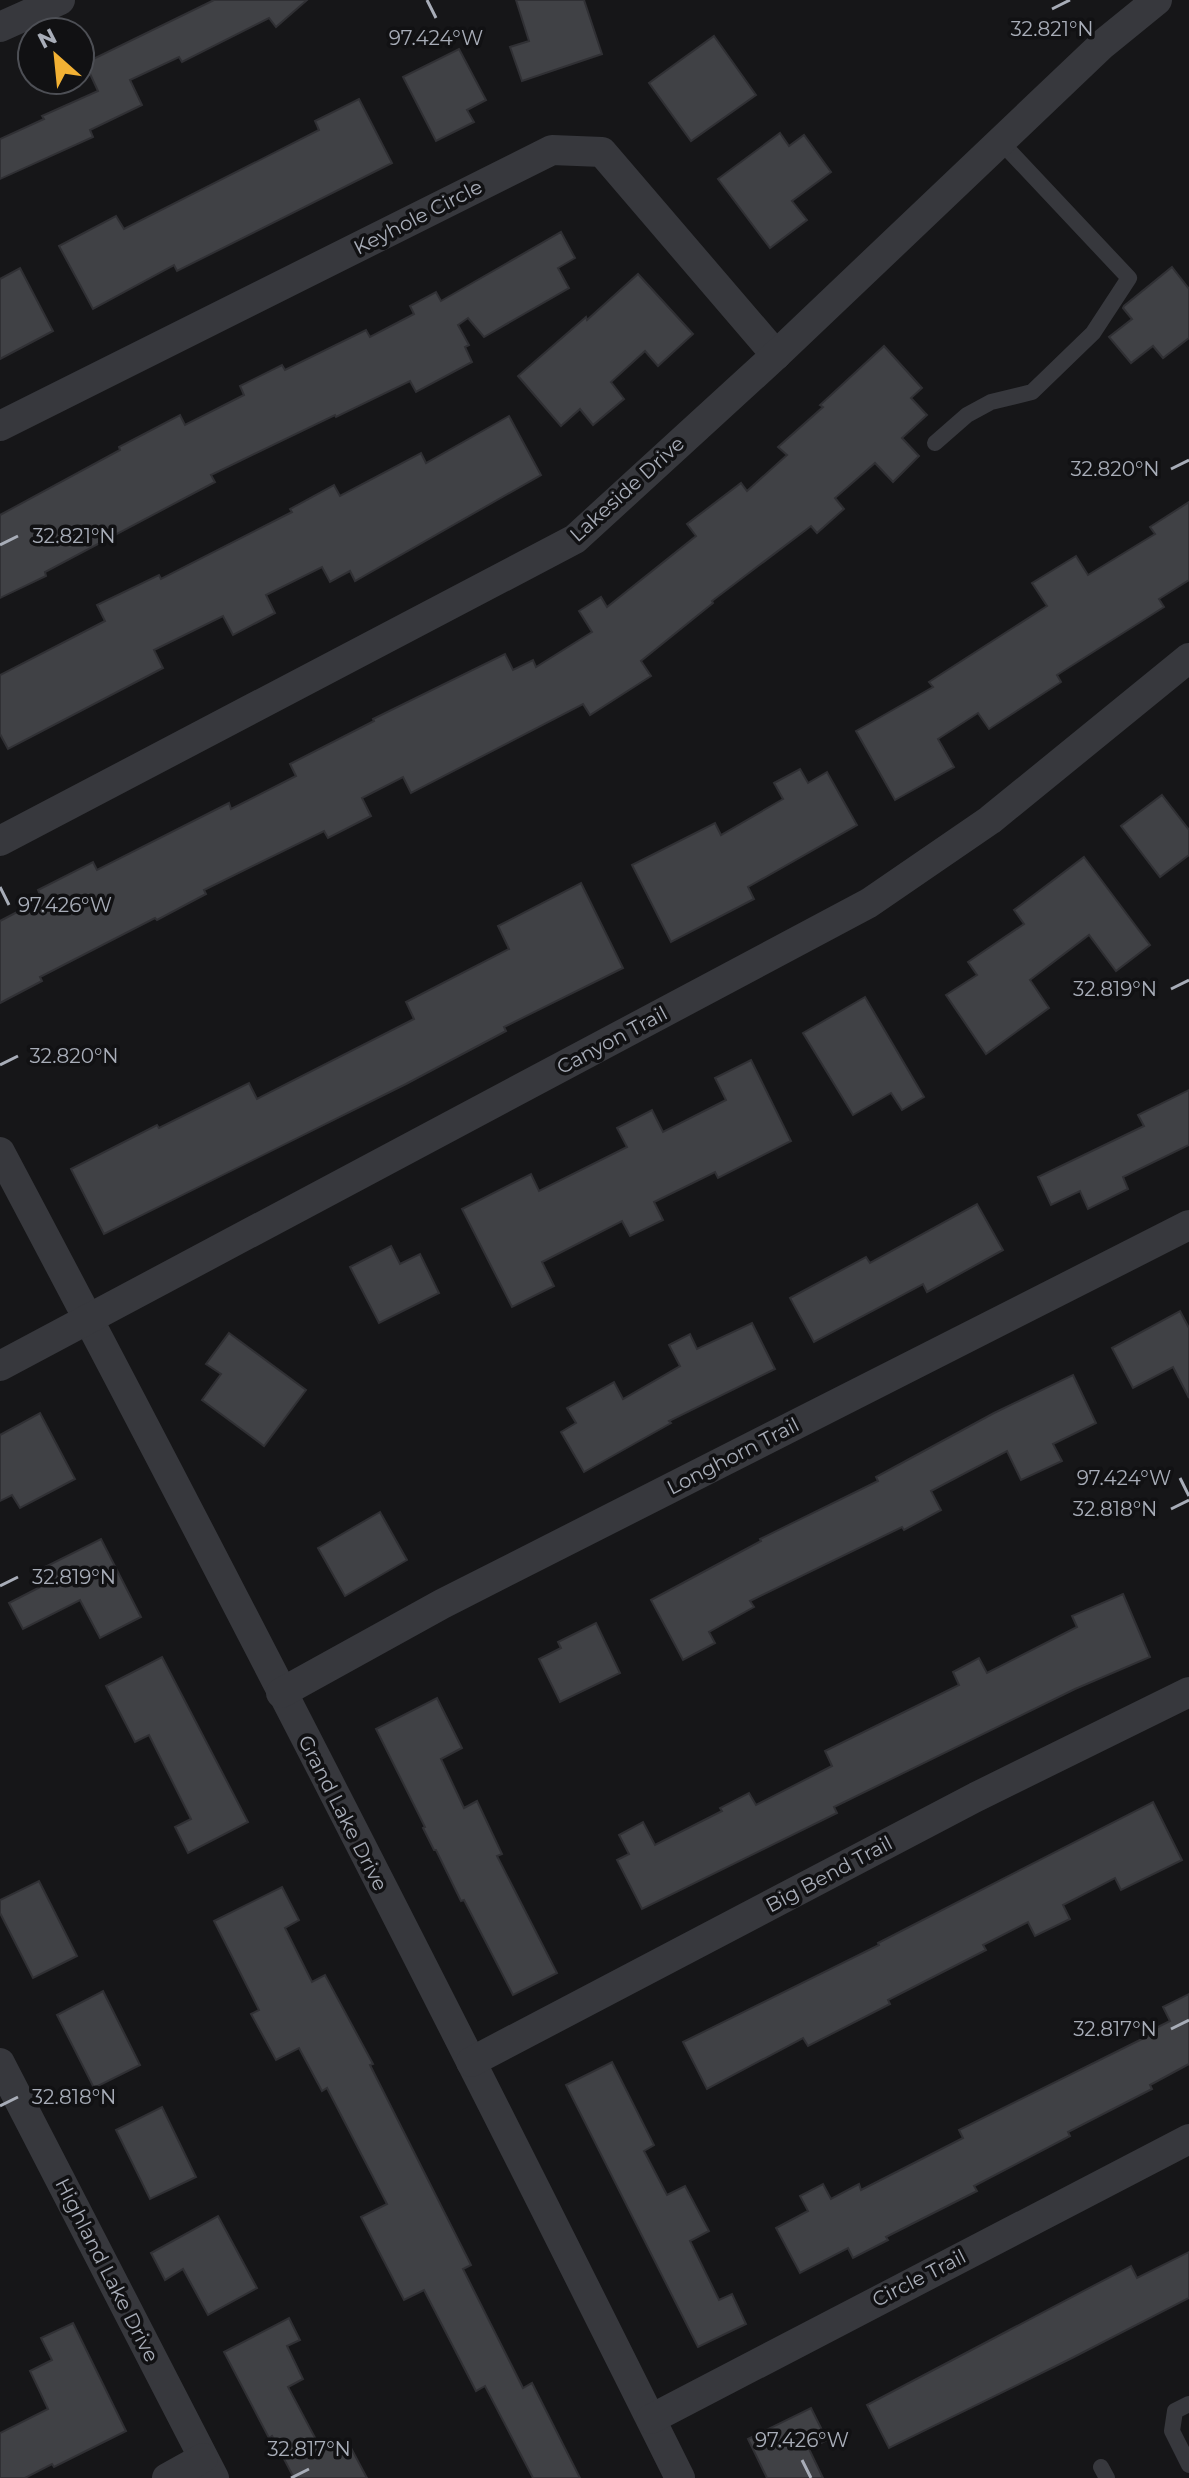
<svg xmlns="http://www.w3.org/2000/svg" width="1189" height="2478" font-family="Montserrat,sans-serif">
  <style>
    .building { fill: #404145; stroke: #303034; stroke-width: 2 }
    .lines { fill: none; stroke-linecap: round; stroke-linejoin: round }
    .service { stroke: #37383d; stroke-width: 16 }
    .minor { stroke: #37383d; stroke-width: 30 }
    .ticks { fill: none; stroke: #a8adb8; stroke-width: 3 }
    .labels { text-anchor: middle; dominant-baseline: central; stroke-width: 7; stroke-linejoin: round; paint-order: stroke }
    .street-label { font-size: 20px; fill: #a8adb8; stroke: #111113 }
    .ticks-label { font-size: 20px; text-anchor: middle; fill: #a8adb8; stroke: #111113; stroke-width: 7; stroke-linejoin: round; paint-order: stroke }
  </style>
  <rect width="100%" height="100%" fill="#161618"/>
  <g class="building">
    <path d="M 214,0 L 307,0 L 276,27 L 269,18 L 182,62 L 179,57 L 130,80 L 142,105 L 90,130 L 93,137 L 0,179 L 0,139 L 44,119 L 42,116 L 98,91 L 85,63 Z"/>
    <path d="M 516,0 L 584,0 L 602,54 L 522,81 L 510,47 L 529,41 Z"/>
    <path d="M 714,36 L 756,95 L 691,141 L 649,83 Z"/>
    <path d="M 459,49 L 486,100 L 467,110 L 474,122 L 436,141 L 403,77 Z"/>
    <path d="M 359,99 L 392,163 L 177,271 L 174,265 L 93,309 L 59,246 L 116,216 L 124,229 L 319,130 L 315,121 Z"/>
    <path d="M 780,133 L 789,146 L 804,135 L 831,172 L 792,201 L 807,220 L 770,248 L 718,179 Z"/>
    <path d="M 561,232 L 575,258 L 558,268 L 569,288 L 484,337 L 468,318 L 458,325 L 469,345 L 465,347 L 472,362 L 416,392 L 410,381 L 336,417 L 335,415 L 211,475 L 215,482 L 45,572 L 46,576 L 0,598 L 0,515 L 120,450 L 119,447 L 180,415 L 185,425 L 244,395 L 240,386 L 282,365 L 285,370 L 366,330 L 370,337 L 414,314 L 410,306 L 436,292 L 441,301 Z"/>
    <path d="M 1172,267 L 1189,289 L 1189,338 L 1163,358 L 1153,346 L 1131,363 L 1109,337 L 1132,319 L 1123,308 L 1124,306 Z"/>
    <path d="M 20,268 L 53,331 L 0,359 L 0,279 Z"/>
    <path d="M 638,274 L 693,334 L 658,366 L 645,351 L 611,382 L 624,399 L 593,425 L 580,409 L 561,426 L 518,376 L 586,317 L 587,320 Z"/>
    <path d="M 884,346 L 922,388 L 911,398 L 927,415 L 902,438 L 919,456 L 893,482 L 875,463 L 835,498 L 844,509 L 817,533 L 811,526 L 712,601 L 713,603 L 641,661 L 651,676 L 590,715 L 583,704 L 411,793 L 403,777 L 362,798 L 371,816 L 328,838 L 324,831 L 204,890 L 206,894 L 157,920 L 155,918 L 40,977 L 42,981 L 0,1003 L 0,921 L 42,899 L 38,890 L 93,862 L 97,870 L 229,803 L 231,809 L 296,776 L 290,764 L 374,721 L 373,719 L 505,654 L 513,670 L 533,660 L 536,667 L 592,632 L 579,611 L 601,597 L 607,607 L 696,536 L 687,524 L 741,483 L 747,491 L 787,455 L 778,447 L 823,407 L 820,405 Z"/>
    <path d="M 509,416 L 541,475 L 355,581 L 350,571 L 330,582 L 322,567 L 266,595 L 275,613 L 233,635 L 223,616 L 154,650 L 163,668 L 8,749 L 0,734 L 0,675 L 105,621 L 97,605 L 159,575 L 161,579 L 292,512 L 290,509 L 334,485 L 340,496 L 421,453 L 426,463 Z"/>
    <path d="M 1189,502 L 1189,580 L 1159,599 L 1164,607 L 1057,675 L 1061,682 L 989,729 L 978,713 L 938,739 L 954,767 L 895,800 L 856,731 L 933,687 L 929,682 L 1047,606 L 1032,583 L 1076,556 L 1088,575 L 1155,534 L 1150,527 Z"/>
    <path d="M 800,769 L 808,783 L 827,772 L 857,825 L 748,887 L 754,899 L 671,942 L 632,865 L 715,823 L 721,835 L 783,799 L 774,783 Z"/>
    <path d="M 1162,795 L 1189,830 L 1189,855 L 1160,877 L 1121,826 Z"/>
    <path d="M 1084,857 L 1150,945 L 1116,971 L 1089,935 L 1030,980 L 1049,1008 L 986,1054 L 946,995 L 977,975 L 968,962 L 1024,924 L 1014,910 Z"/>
    <path d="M 581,883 L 623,968 L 504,1027 L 506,1031 L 406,1084 L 104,1234 L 71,1169 L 157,1125 L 159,1128 L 249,1083 L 257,1099 L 414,1019 L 406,1002 L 509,949 L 498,926 Z"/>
    <path d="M 865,997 L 924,1097 L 902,1110 L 891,1093 L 853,1115 L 803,1033 Z"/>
    <path d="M 751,1060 L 791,1141 L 718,1178 L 715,1172 L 654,1202 L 663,1220 L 630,1236 L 622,1221 L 542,1262 L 554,1286 L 512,1307 L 462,1209 L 531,1174 L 539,1191 L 627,1147 L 617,1128 L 652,1110 L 663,1132 L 726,1100 L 715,1078 Z"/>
    <path d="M 1189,1090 L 1189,1145 L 1123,1177 L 1128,1189 L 1088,1209 L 1080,1191 L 1051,1205 L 1038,1177 L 1144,1126 L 1138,1115 Z"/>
    <path d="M 977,1204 L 1003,1250 L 927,1292 L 923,1284 L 814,1342 L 790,1298 L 866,1257 L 870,1263 Z"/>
    <path d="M 391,1246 L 400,1264 L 420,1254 L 439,1293 L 379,1323 L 350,1267 Z"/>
    <path d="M 1180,1311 L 1189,1328 L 1189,1398 L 1173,1367 L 1133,1388 L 1112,1348 Z"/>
    <path d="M 752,1323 L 775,1369 L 669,1421 L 671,1423 L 584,1472 L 561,1432 L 576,1423 L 567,1408 L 614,1382 L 623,1399 L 680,1366 L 669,1345 L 690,1334 L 697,1349 Z"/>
    <path d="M 229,1333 L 306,1390 L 264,1446 L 202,1400 L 221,1374 L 206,1364 Z"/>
    <path d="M 1073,1375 L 1096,1423 L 1053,1444 L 1062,1461 L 1021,1480 L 1007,1451 L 931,1491 L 941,1510 L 904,1530 L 902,1527 L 750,1601 L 754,1607 L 709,1632 L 715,1643 L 683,1660 L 651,1600 L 761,1541 L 760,1539 L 878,1481 L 876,1477 L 994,1413 Z"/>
    <path d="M 40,1413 L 75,1479 L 20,1508 L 12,1495 L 0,1501 L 0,1435 Z"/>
    <path d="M 380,1512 L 407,1560 L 345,1596 L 318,1548 Z"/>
    <path d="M 101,1539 L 141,1617 L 100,1638 L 80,1600 L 23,1629 L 9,1603 L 46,1584 L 39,1570 Z"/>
    <path d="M 1123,1594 L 1150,1657 L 1075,1689 L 834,1807 L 837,1813 L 642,1909 L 617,1860 L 629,1854 L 619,1835 L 643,1822 L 655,1845 L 722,1811 L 720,1808 L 749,1793 L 756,1805 L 832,1766 L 825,1751 L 959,1685 L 953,1672 L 979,1658 L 987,1673 L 1077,1627 L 1072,1616 Z"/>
    <path d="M 596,1623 L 620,1673 L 560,1702 L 539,1659 L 561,1648 L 558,1642 Z"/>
    <path d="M 162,1657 L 248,1822 L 188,1853 L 175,1827 L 191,1819 L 149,1735 L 135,1742 L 106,1686 Z"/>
    <path d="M 437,1698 L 462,1748 L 441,1759 L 464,1808 L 477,1801 L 502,1854 L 497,1856 L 557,1973 L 513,1995 L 464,1900 L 461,1901 L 436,1850 L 434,1850 L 423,1828 L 425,1827 L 376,1729 Z"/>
    <path d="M 1153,1802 L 1182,1860 L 1121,1890 L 1115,1878 L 1063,1905 L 1070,1919 L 1035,1936 L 1028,1922 L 983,1945 L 986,1950 L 888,2000 L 890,2004 L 808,2046 L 803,2038 L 707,2089 L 683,2042 L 879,1945 L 878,1943 Z"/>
    <path d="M 39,1881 L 77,1956 L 33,1978 L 0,1913 L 0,1900 Z"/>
    <path d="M 282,1887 L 299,1920 L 285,1928 L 312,1982 L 325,1975 L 373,2064 L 370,2065 L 471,2265 L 463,2269 L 523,2388 L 532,2383 L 580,2478 L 533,2478 L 485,2386 L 476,2391 L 424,2290 L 404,2300 L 361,2217 L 387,2204 L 327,2088 L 322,2091 L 299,2048 L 276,2060 L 251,2014 L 259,2010 L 214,1921 Z"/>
    <path d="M 103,1991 L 140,2065 L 94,2088 L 57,2015 Z"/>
    <path d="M 1189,1994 L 1189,2064 L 1150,2085 L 1152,2089 L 1068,2132 L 1070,2136 L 974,2186 L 977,2191 L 886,2237 L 888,2240 L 853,2258 L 848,2248 L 800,2273 L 776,2228 L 808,2211 L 800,2196 L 823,2184 L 831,2199 L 859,2184 L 861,2190 L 963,2138 L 959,2130 L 1150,2035 L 1148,2032 L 1170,2021 L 1163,2007 Z"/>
    <path d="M 612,2062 L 654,2145 L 644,2151 L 667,2195 L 685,2186 L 709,2231 L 690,2241 L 719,2300 L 732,2294 L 746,2324 L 698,2347 L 566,2085 Z"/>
    <path d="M 162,2107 L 196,2177 L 150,2199 L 116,2130 Z"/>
    <path d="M 218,2216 L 257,2288 L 208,2315 L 183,2269 L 165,2280 L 151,2253 Z"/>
    <path d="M 1189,2252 L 1189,2298 L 1072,2358 L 889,2448 L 867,2405 L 1131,2266 L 1137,2278 Z"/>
    <path d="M 289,2318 L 300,2340 L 287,2346 L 303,2379 L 288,2387 L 321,2449 L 332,2444 L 336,2453 L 350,2446 L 367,2478 L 294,2478 L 272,2436 L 269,2438 L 224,2352 Z"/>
    <path d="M 73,2323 L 126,2431 L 54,2467 L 52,2464 L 25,2478 L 0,2478 L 0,2433 L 48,2409 L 30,2371 L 52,2360 L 41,2338 Z"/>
    <path d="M 811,2408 L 827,2440 L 809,2449 L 823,2478 L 767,2478 L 748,2439 Z"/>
  </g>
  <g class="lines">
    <g class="service">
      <path d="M 935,443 L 967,415 L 991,402 L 1032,392 L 1093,333 L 1129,278 L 1001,142"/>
      <path d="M 1189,2404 L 1175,2411 L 1172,2431 L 1189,2465"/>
      <path d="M 1101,2467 L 1107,2478"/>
    </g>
    <g class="minor">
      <path d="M 0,27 L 60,0"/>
      <path d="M 0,426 L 552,150 L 602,152 L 776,355"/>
      <path d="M 0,841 L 575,539 L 776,355 L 1103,44 L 1157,0"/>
      <path d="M 0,1152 C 233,1591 459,2034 680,2478"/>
      <path d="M 0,1366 L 869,903 L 990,820 L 1189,658"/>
      <path d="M 281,1693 L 442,1604 L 1189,1225"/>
      <path d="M 471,2062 L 976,1797 L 1189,1692"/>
      <path d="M 0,2063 L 214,2478"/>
      <path d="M 651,2419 L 1189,2139"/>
      <path d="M 167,2478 L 203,2458"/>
    </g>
  </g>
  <path class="ticks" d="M 427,0 L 436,18M 1052,9 L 1070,0M 1171,469 L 1189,460M 0,545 L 18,536M 0,887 L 9,905M 1171,989 L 1189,980M 0,1065 L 18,1056M 1180,1478 L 1189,1496M 1171,1509 L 1189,1500M 0,1586 L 18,1577M 1171,2029 L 1189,2020M 0,2106 L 18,2097M 802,2460 L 811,2478M 291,2478 L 309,2469"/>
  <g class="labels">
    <g class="street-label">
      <text transform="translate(418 217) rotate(-27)">Keyhole Circle</text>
      <text transform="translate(627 489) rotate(-42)">Lakeside Drive</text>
      <text transform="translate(612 1040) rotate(-28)">Canyon Trail</text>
      <text transform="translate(733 1456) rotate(-27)">Longhorn Trail</text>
      <text transform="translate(343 1813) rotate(63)">Grand Lake Drive</text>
      <text transform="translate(829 1874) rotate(-28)">Big Bend Trail</text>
      <text transform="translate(107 2270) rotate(63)">Highland Lake Drive</text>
      <text transform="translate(919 2278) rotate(-27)">Circle Trail</text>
    </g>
  </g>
  <g class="ticks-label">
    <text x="1052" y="36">32.821°N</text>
    <text x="436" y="45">97.424°W</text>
    <text x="1115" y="476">32.820°N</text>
    <text x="74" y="543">32.821°N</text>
    <text x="65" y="912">97.426°W</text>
    <text x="1115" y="996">32.819°N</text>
    <text x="74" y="1063">32.820°N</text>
    <text x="1124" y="1485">97.424°W</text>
    <text x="1115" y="1516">32.818°N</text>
    <text x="74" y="1584">32.819°N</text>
    <text x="1115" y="2036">32.817°N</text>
    <text x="74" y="2104">32.818°N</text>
    <text x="802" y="2447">97.426°W</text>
    <text x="309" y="2456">32.817°N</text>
  </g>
  <g transform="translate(56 56) rotate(333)"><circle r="38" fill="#111113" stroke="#4d4f55" stroke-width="2"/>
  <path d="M0-6L14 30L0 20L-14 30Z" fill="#f2b134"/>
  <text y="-12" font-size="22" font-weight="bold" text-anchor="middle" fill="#a8adb8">N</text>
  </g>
</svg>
